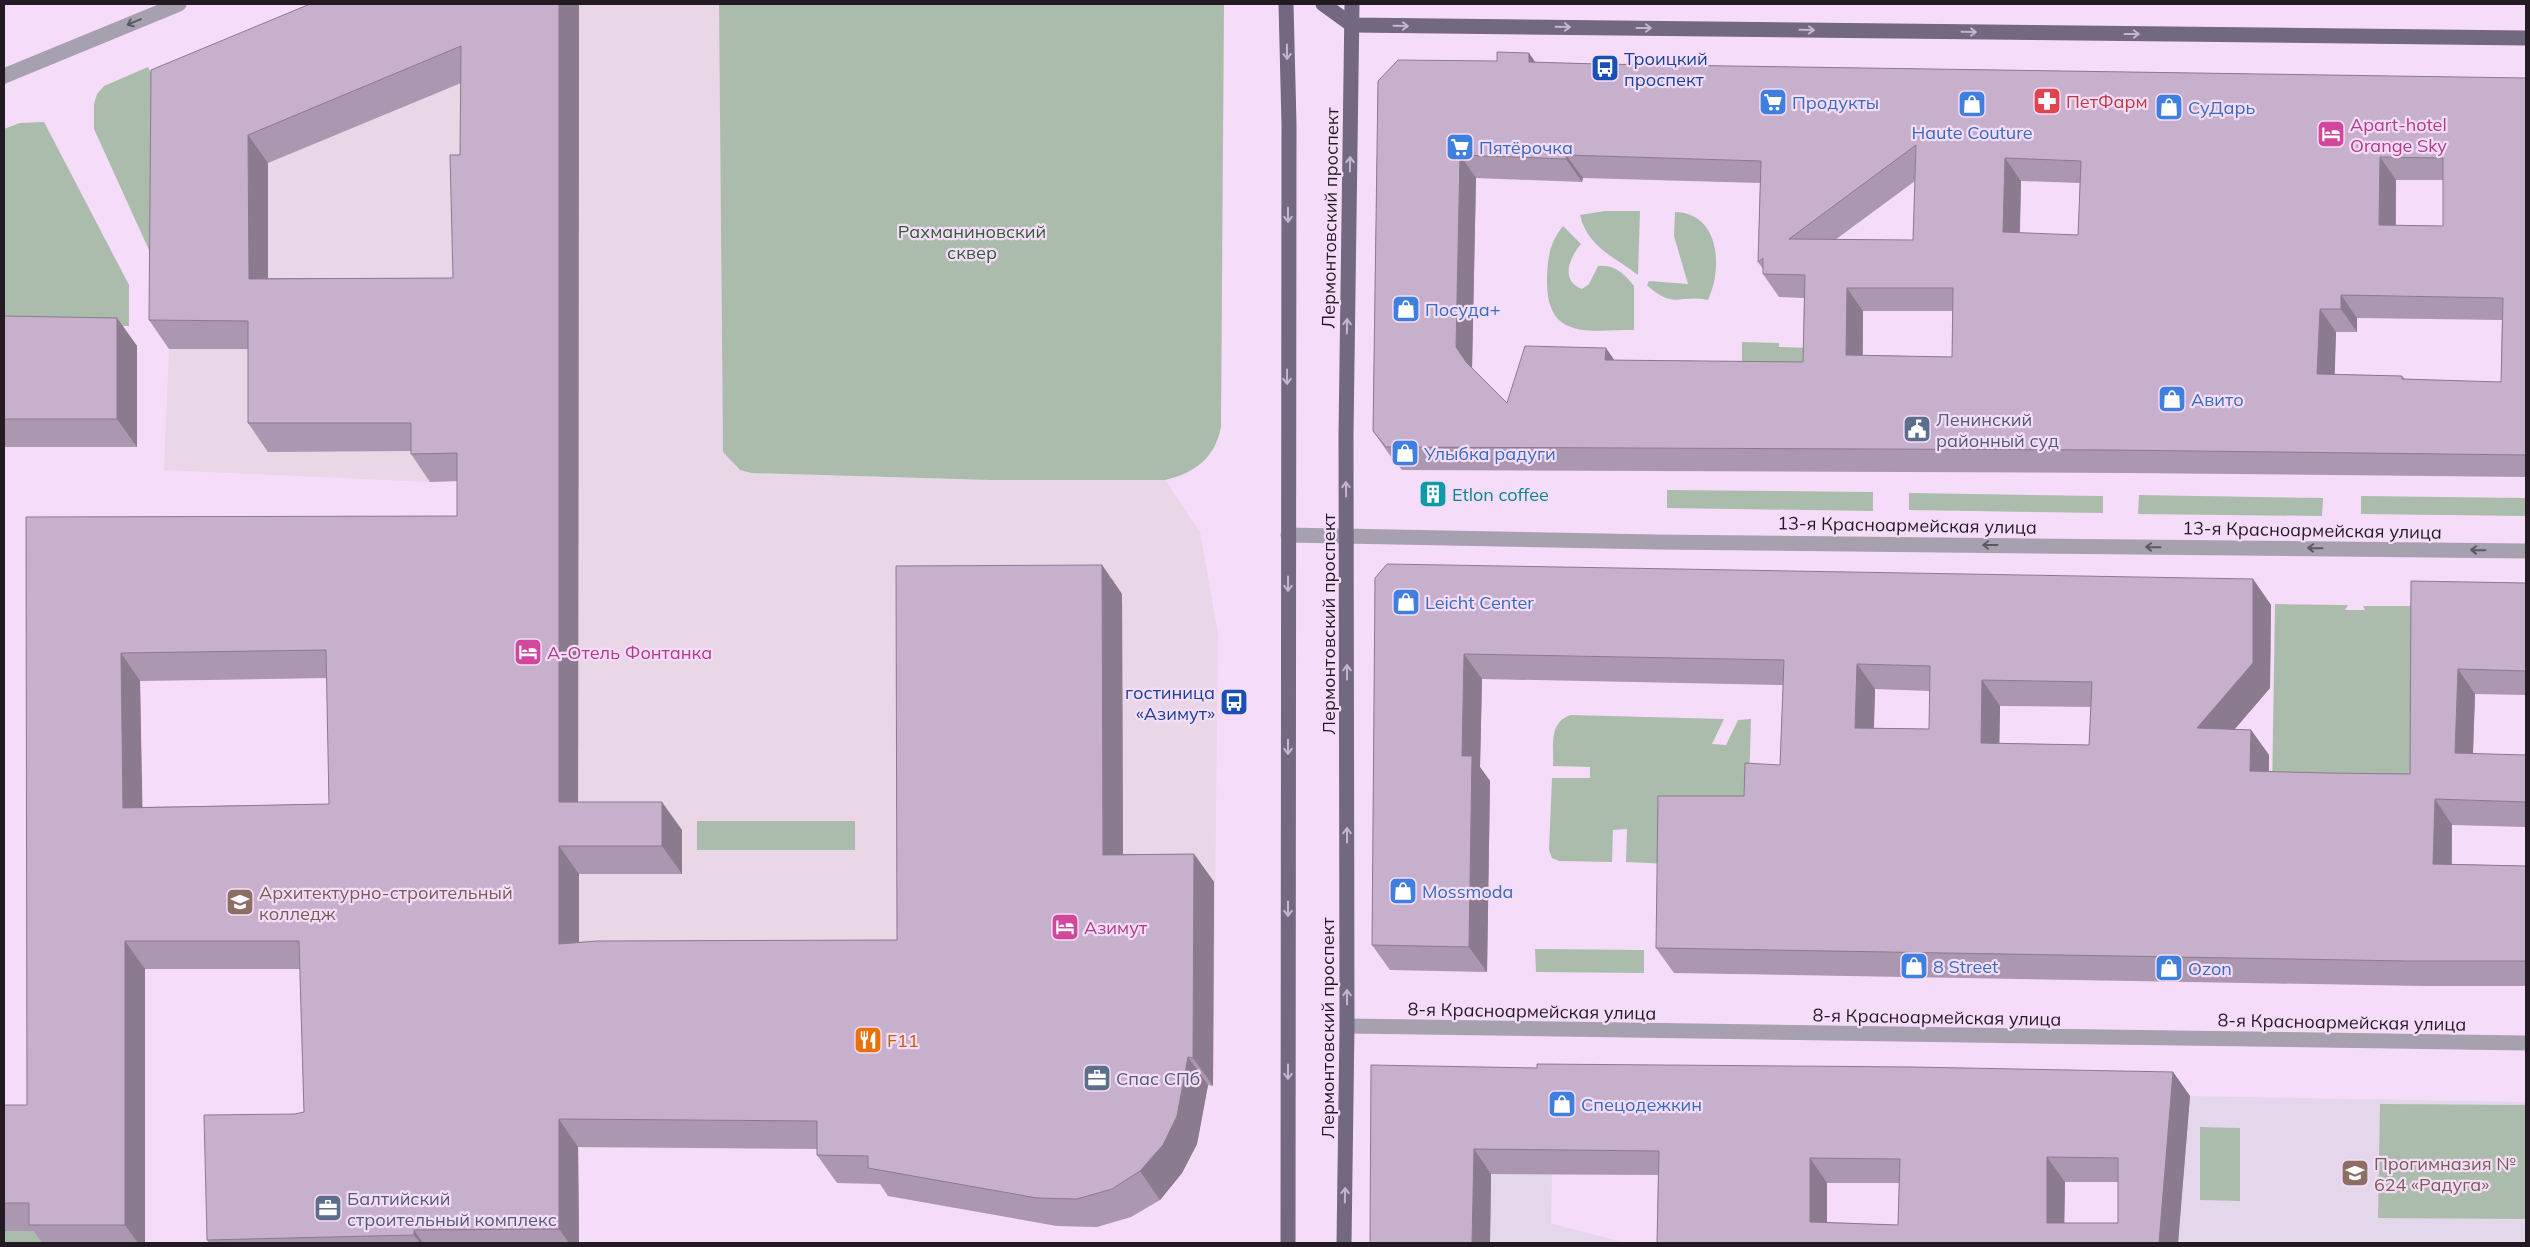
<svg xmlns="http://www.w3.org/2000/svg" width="2530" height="1247" font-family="Mulish,sans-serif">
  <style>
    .commercial { fill: #e9d6e7 }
    .education { fill: #e4d7eb }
    .green { fill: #acbcac }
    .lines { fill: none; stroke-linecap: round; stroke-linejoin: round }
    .minor { stroke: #a7a1af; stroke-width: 15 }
    .major { stroke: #726880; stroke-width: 15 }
    .tram { stroke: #5b4e5c; stroke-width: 1 }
    .wall { fill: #ab97af; fill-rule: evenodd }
    .shaded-wall { fill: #8b7b8e }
    .building { fill: #c7b0cb; stroke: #8b7b8e; fill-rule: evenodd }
    .oneway { stroke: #5e5763 }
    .oneway2 { stroke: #c7b4cf }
    .labels { text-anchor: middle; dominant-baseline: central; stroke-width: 4.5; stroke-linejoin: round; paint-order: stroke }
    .transit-label { font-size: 18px; fill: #164399; stroke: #f5ddf9; text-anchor: start }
    .health-label { font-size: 18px; fill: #be3a42; stroke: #f5ddf9; text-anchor: start }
    .shop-label { font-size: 18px; fill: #366cbe; stroke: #f5ddf9; text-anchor: start }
    .hotel-label { font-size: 18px; fill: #b23c85; stroke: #f5ddf9; text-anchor: start }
    .street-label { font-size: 18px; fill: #231a24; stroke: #f5ddf9 }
    .park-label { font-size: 18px; fill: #335c37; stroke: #f5ddf9 }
    .service-label { font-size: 18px; fill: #4e5e75; stroke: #f5ddf9; text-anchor: start }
    .culture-label { font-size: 18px; fill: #0d838f; stroke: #f5ddf9; text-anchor: start }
    .education-label { font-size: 18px; fill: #785e54; stroke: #f5ddf9; text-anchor: start }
    .food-label { font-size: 18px; fill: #c56008; stroke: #f5ddf9; text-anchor: start }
  </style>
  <rect width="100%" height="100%" fill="#f5ddf9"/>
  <path class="commercial" d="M 398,4 L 719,4 L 723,452 L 740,470 L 751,473 L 990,480 L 1165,480 L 1200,532 L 1218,633 L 1213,1086 L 1204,1085 L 1197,1144 L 1182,1173 L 1160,1200 L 1131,1217 L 1097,1227 L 1057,1226 L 888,1196 L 888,1185 L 837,1183 L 837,1149 L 579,1148 L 579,1243 L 479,1243 L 477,482 L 430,482 L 164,470 L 169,349 L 171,98 Z"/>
  <g class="education">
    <path d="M 1554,1084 L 1551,1223 L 1625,1243 L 1378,1243 Z"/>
    <path d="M 2190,1096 L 2526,1102 L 2526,1243 L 2178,1243 Z"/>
  </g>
  <g class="green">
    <path d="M 719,4 L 1224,4 L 1221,427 C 1215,458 1195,473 1165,480 L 990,480 L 751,473 L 740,470 L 723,452 Z"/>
    <path d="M 148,67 L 152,75 L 154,261 L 94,129 L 94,104 L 97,94 L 104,86 Z"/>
    <path d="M 44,122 L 129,285 L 129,326 L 4,325 L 4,129 L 20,123 Z"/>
    <path d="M 1605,211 L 1640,211 L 1638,275 C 1615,257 1587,247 1580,215 Z"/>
    <path d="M 1675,212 C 1720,213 1723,268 1708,300 C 1679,294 1674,310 1647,285 L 1649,281 L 1688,284 L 1674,236 Z"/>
    <path d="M 1563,226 L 1581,244 C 1569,258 1560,281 1582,289 L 1589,284 L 1598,266 C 1614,264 1625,274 1634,286 L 1634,330 C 1586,330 1545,341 1547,276 C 1548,256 1550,242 1563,226 Z"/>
    <path d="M 1742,342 L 1779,343 L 1779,347 L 1816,348 L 1815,380 L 1742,363 Z"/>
    <path d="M 1667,490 L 1873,492 L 1873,511 L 1667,508 Z"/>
    <path d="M 1909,493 L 2103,496 L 2103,513 L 1909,510 Z"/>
    <path d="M 2139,495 L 2323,498 L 2322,516 L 2138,514 Z"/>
    <path d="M 2361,496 L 2526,498 L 2526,516 L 2361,514 Z"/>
    <path d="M 2275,604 L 2348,605 L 2345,610 L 2365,610 L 2363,606 L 2424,606 L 2425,796 L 2272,793 Z"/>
    <path d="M 1571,715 L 1724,719 L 1712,744 L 1726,745 L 1738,720 L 1751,719 L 1749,788 L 1756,789 L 1670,864 L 1626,862 L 1627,829 L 1613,830 L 1612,862 L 1559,861 L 1552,858 L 1549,850 L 1552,778 L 1590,778 L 1590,767 L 1553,766 C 1554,747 1548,722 1571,715 Z"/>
    <rect x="697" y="821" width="158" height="29"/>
    <path d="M 1535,949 L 1644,950 L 1644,973 L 1536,972 Z"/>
    <path d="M 2380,1104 L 2526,1105 L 2526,1219 L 2378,1218 Z"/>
    <path d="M 2200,1127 L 2240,1128 L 2240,1201 L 2200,1200 Z"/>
    <rect x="4" y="1231" width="45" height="12"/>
  </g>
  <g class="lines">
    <g class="minor">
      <path d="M 4,76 L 179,4"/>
      <path d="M 1288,535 L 1657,542 L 2526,551"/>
      <path d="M 1347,1026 L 2526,1043"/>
    </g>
    <g class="major">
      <path d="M 1286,4 L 1289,124 L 1288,1243"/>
      <path d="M 1323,4 L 1352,25 L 2526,38"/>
      <path d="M 1344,1243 L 1347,1026 L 1346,434 L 1352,4"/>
    </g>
    <path class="tram" d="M 2496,4 L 2526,4"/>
  </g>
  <g class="wall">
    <path d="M 310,4 L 579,4 L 578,802 L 682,830 L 682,874 L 579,874 L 579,942 L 897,940 L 1102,565 L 1122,594 L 1123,854 L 1194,854 L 1214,882 L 1213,1086 L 1208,1085 L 1197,1144 L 1182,1173 L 1160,1200 L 1131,1217 L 1097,1227 L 1057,1226 L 888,1196 L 880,1184 L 837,1183 L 817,1155 L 817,1149 L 578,1147 L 579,1243 L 209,1243 L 207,1240 L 295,1114 L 304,1112 L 300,969 L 145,969 L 145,1243 L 42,1243 L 34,1231 L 4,1231 L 4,1105 L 27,1105 L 26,517 L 457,516 L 457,481 L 430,482 L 411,454 L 411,451 L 268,452 L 248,423 L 248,349 L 169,349 L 149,320 ZM 461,83 L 460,155 L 453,278 L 268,278 L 268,163 ZM 327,678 L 329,804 L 142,807 L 140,681 Z"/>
    <path d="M 1497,61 L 1598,64 L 2526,78 L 2526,477 L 2128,473 L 1402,470 L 1389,454 L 1373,431 L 1378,81 ZM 1476,178 L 1582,182 L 1583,178 L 1760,183 L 1758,262 L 1763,269 L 1763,274 L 1779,297 L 1804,298 L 1803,362 L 1614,360 L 1507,403 L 1472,368 ZM 2396,180 L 2443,180 L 2443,226 L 2396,225 ZM 1915,181 L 1913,240 L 1835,240 ZM 2021,181 L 2080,183 L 2078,235 L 2020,233 ZM 1863,311 L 1953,311 L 1952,357 L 1863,355 ZM 2357,318 L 2502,320 L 2501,382 L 2405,379 L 2402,376 L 2334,374 L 2336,332 L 2357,332 Z"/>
    <path d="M 4,316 L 117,318 L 137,346 L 137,447 L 4,447 Z"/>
    <path d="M 1375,578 L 2253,579 L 2271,605 L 2270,688 L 2235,729 L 2251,730 L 2269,755 L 2269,772 L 2410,774 L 2411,581 L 2526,583 L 2526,695 L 2475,694 L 2473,754 L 2526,755 L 2526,827 L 2452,825 L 2452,864 L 2526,866 L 2526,986 L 2424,986 L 1674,973 L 1656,948 L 1744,796 L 1780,765 L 1783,685 L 1482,679 L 1480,767 L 1490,781 L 1487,972 L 1390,970 L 1372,945 ZM 1875,689 L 1930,691 L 1929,729 L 1874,728 ZM 2000,706 L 2091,707 L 2089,745 L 1999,743 Z"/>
    <path d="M 1537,1068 L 2173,1072 L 2190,1096 L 2178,1243 L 1657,1243 L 1658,1175 L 1491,1174 L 1490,1243 L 1370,1243 ZM 2065,1182 L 2118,1182 L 2118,1223 L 2064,1223 ZM 1827,1183 L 1899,1183 L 1898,1225 L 1827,1222 Z"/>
  </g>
  <g class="shaded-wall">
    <path d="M 559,4 L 579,4 L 578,831 L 559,802 Z"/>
    <path d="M 1529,53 L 1545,76 L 1529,62 Z"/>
    <path d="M 248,135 L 268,163 L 268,307 L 249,279 Z"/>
    <path d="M 1460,155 L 1476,178 L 1472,370 L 1456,347 Z"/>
    <path d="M 1566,155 L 1583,178 L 1582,182 L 1566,159 Z"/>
    <path d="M 2380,157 L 2396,180 L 2395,248 L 2379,225 Z"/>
    <path d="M 2005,158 L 2021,181 L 2019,255 L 2003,232 Z"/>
    <path d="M 1847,288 L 1863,311 L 1862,378 L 1846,355 Z"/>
    <path d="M 2341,295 L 2357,318 L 2357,332 L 2341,309 Z"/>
    <path d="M 2320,309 L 2336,332 L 2334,397 L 2317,374 Z"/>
    <path d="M 117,318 L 137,346 L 137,447 L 117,419 Z"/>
    <path d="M 1606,348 L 1622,371 L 1605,360 Z"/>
    <path d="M 1102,565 L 1122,594 L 1123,883 L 1103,855 Z"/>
    <path d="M 2253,579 L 2271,605 L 2270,688 L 2214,753 L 2197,728 Z"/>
    <path d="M 121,653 L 140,681 L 143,836 L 123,808 Z"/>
    <path d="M 1464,654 L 1482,679 L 1480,767 L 1490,781 L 1487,972 L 1469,947 L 1462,756 Z"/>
    <path d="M 1857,664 L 1875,689 L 1873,753 L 1855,728 Z"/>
    <path d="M 2458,669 L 2475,694 L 2472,779 L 2455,753 Z"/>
    <path d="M 1982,680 L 2000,706 L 1999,768 L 1981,743 Z"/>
    <path d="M 2251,730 L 2269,755 L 2268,797 L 2250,771 Z"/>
    <path d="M 2435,799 L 2452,825 L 2451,889 L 2433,864 Z"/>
    <path d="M 662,802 L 682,830 L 682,874 L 662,846 Z"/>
    <path d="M 559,846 L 579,874 L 579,972 L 559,944 Z"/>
    <path d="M 1194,854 L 1214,882 L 1213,1086 L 1193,1058 Z"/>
    <path d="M 125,941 L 145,969 L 145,1243 L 138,1243 L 125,1225 Z"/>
    <path d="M 1188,1057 L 1208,1085 L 1197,1144 L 1182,1173 L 1160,1200 L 1140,1171 Z"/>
    <path d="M 2173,1072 L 2190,1096 L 2178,1243 L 2159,1243 Z"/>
    <path d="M 559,1119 L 578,1147 L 579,1243 L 569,1243 L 559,1229 Z"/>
    <path d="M 1474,1149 L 1491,1174 L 1490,1243 L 1472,1243 Z"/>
    <path d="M 2047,1157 L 2065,1182 L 2064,1243 L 2047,1223 Z"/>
    <path d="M 1810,1158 L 1827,1183 L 1827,1243 L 1810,1222 Z"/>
    <path d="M 414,1230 L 423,1243 L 420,1243 L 414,1235 Z"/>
  </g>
  <g class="building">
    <path d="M 310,4 L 559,4 L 559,802 L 662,802 L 662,846 L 559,846 L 559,944 L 597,941 L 897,940 L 896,566 L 1102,565 L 1103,855 L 1194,854 L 1193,1058 L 1188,1057 L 1177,1116 L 1163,1145 L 1140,1171 L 1112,1189 L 1077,1199 L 1037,1198 L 868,1168 L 868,1156 L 817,1155 L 817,1121 L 559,1119 L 559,1229 L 414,1230 L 414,1235 L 207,1240 L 204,1115 L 295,1114 L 304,1112 L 299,941 L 125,941 L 125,1225 L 29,1225 L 29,1203 L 4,1203 L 4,1105 L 27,1105 L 26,517 L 457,516 L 457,453 L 411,454 L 411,423 L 248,423 L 248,321 L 149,320 L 151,70 ZM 461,46 L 460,155 L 450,155 L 453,278 L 249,279 L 248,135 ZM 326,650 L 329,804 L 123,808 L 121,653 Z"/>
    <path d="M 1497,52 L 1529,53 L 1529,62 L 1598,64 L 2526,78 L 2526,455 L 2112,450 L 1386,447 L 1373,431 L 1378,81 L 1398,60 L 1497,61 ZM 1916,145 L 1913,240 L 1789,239 ZM 1460,155 L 1566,159 L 1566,155 L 1761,161 L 1758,262 L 1763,258 L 1763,274 L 1805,275 L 1803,362 L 1605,360 L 1606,348 L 1525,346 L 1507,403 L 1466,362 L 1456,347 ZM 2380,157 L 2443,158 L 2443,226 L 2379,225 ZM 2005,158 L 2081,161 L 2078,235 L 2003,232 ZM 1847,288 L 1953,288 L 1952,357 L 1846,355 ZM 2341,295 L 2503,298 L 2501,382 L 2402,379 L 2402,376 L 2317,374 L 2320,309 L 2341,309 Z"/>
    <path d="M 4,316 L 117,318 L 117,419 L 4,419 Z"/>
    <path d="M 1387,564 L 2253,579 L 2253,663 L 2197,728 L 2251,730 L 2250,771 L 2326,773 L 2410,774 L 2411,581 L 2526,583 L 2526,671 L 2458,669 L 2455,753 L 2526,755 L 2526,802 L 2435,799 L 2433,864 L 2526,866 L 2526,961 L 2407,961 L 1656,948 L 1658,796 L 1744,796 L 1745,763 L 1780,765 L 1784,660 L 1464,654 L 1462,756 L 1472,756 L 1469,947 L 1372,945 L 1375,578 ZM 1857,664 L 1930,666 L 1929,729 L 1855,728 ZM 1982,680 L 2092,682 L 2089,745 L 1981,743 Z"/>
    <path d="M 1537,1064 L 1913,1067 L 2173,1072 L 2159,1243 L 1657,1243 L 1659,1151 L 1474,1149 L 1472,1243 L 1370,1243 L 1371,1065 L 1537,1068 ZM 2047,1157 L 2118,1158 L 2118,1223 L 2047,1223 ZM 1810,1158 L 1900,1159 L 1898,1225 L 1810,1222 Z"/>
  </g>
  <defs><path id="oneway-shaft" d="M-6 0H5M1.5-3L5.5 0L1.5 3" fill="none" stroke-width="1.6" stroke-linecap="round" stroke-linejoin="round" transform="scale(1.25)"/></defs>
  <g class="oneway">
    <use href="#oneway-shaft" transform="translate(134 22) rotate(157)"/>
    <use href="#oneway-shaft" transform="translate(1990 545) rotate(-180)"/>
    <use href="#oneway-shaft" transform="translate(2153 547) rotate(-179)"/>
    <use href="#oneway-shaft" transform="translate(2315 548) rotate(-179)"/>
    <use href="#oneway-shaft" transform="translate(2478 550) rotate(-179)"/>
  </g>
  <g class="oneway2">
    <use href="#oneway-shaft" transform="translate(1401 26) rotate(1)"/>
    <use href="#oneway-shaft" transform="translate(1563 27) rotate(1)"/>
    <use href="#oneway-shaft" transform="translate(1644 28)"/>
    <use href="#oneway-shaft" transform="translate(1807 30) rotate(1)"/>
    <use href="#oneway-shaft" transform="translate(1969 32) rotate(1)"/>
    <use href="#oneway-shaft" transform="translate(2132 34)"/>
    <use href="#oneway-shaft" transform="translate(1287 52) rotate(89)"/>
    <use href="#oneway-shaft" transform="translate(1350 164) rotate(-89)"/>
    <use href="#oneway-shaft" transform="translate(1288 215) rotate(90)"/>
    <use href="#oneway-shaft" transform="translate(1347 326) rotate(-89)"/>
    <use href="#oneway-shaft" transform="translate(1287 377) rotate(90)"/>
    <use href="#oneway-shaft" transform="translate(1346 489) rotate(-91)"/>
    <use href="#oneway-shaft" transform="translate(1288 584) rotate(90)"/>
    <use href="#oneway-shaft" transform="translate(1347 672) rotate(-90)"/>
    <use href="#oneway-shaft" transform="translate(1288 747) rotate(90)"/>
    <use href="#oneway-shaft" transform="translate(1347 835) rotate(-90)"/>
    <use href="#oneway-shaft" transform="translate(1288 909) rotate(90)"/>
    <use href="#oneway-shaft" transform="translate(1347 997) rotate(-90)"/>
    <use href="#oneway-shaft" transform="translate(1288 1072) rotate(90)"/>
    <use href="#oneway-shaft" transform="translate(1345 1195) rotate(-89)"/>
  </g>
  <defs>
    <symbol id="bus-square" viewBox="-11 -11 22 22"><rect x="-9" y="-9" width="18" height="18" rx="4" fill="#1a4fb4" stroke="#f5ddf9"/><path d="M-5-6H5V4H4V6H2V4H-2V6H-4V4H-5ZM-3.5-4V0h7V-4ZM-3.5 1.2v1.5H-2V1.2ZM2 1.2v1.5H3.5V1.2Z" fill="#fff"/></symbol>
    <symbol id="pharmacy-square" viewBox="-11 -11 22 22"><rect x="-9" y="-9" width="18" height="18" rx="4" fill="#e0444e" stroke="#f5ddf9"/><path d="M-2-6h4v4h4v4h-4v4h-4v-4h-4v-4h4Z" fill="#fff"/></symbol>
    <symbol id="supermarket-square" viewBox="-11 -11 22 22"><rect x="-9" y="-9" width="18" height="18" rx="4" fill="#3f7fe0" stroke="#f5ddf9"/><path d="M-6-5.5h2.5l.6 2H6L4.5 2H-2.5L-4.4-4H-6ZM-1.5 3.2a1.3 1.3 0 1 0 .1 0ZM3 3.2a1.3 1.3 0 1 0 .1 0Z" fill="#fff"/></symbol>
    <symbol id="shop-square" viewBox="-11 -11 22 22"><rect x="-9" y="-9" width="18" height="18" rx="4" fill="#3f7fe0" stroke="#f5ddf9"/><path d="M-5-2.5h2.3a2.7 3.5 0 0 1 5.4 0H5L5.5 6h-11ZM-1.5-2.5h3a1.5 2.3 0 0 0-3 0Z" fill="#fff"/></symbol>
    <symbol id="hotel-square" viewBox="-11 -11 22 22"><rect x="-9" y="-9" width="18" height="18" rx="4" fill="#d1479c" stroke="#f5ddf9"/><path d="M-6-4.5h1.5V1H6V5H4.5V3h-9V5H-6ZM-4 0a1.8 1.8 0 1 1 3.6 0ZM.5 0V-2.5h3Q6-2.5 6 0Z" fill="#fff"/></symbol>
    <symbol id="civic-square" viewBox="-11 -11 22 22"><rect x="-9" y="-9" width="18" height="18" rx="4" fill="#5c6f8a" stroke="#f5ddf9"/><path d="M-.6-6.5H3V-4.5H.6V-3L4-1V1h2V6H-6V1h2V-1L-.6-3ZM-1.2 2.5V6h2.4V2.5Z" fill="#fff"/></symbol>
    <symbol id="building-square" viewBox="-11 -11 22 22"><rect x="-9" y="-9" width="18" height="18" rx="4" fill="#0f9aa8" stroke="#f5ddf9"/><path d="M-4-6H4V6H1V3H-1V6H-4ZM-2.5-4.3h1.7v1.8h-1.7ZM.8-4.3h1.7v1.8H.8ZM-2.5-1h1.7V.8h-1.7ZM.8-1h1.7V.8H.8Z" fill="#fff"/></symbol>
    <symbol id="university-square" viewBox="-11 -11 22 22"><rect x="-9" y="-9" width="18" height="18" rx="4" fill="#8d6e63" stroke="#f5ddf9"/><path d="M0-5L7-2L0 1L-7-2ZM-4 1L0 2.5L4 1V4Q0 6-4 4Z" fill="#fff"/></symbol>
    <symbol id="restaurant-square" viewBox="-11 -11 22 22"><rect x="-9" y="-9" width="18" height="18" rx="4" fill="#e8710a" stroke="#f5ddf9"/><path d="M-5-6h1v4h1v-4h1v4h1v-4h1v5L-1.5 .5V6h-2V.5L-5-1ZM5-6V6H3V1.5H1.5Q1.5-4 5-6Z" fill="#fff"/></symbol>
    <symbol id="office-square" viewBox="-11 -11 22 22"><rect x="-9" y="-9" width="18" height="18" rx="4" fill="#5c6f8a" stroke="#f5ddf9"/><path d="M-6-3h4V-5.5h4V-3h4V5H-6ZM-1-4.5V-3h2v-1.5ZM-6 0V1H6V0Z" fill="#fff"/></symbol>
    <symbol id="school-square" viewBox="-11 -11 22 22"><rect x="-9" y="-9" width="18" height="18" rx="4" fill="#8d6e63" stroke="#f5ddf9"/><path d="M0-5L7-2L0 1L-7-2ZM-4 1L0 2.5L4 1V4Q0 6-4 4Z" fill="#fff"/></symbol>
  </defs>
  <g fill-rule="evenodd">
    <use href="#bus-square" x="1589" y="52" width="32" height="32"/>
    <use href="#pharmacy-square" x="2031" y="85" width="32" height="32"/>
    <use href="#supermarket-square" x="1757" y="86" width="32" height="32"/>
    <use href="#shop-square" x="1956" y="88" width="32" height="32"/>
    <use href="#shop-square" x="2153" y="91" width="32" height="32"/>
    <use href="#hotel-square" x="2315" y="118" width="32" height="32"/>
    <use href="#supermarket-square" x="1444" y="131" width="32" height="32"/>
    <use href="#shop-square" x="1390" y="293" width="32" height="32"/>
    <use href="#shop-square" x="2156" y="383" width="32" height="32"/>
    <use href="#civic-square" x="1901" y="413" width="32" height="32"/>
    <use href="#shop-square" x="1389" y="437" width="32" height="32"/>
    <use href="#building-square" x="1417" y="478" width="32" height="32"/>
    <use href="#shop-square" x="1390" y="586" width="32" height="32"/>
    <use href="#hotel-square" x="512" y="636" width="32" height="32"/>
    <use href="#bus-square" x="1218" y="686" width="32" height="32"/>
    <use href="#shop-square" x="1387" y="875" width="32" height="32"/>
    <use href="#university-square" x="224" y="886" width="32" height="32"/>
    <use href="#hotel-square" x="1049" y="911" width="32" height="32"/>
    <use href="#shop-square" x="1898" y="950" width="32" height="32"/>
    <use href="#shop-square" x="2153" y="952" width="32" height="32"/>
    <use href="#restaurant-square" x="852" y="1024" width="32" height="32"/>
    <use href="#office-square" x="1081" y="1062" width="32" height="32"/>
    <use href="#shop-square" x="1546" y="1088" width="32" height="32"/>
    <use href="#school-square" x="2339" y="1157" width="32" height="32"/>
    <use href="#office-square" x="312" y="1192" width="32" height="32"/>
  </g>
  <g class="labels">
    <g class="transit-label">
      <text x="1624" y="58">Троицкий<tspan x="1624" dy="21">проспект</tspan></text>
      <text x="1215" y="692" text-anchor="end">гостиница<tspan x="1215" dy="21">«Азимут»</tspan></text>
    </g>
    <g class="health-label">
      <text x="2066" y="101">ПетФарм</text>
    </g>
    <g class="shop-label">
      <text x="1792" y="102">Продукты</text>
      <text x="2188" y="107">СуДарь</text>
      <text x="1972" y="132" text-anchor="middle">Haute Couture</text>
      <text x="1479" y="147">Пятёрочка</text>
      <text x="1425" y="309">Посуда+</text>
      <text x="2191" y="399">Авито</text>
      <text x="1424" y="453">Улыбка радуги</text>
      <text x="1425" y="602">Leicht Center</text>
      <text x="1422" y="891">Mossmoda</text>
      <text x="1933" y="966">8 Street</text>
      <text x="2188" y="968">Ozon</text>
      <text x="1581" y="1104">Спецодежкин</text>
    </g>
    <g class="hotel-label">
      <text x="2350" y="124">Apart-hotel<tspan x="2350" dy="21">Orange Sky</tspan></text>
      <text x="547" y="652">A-Отель Фонтанка</text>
      <text x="1084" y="927">Азимут</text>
    </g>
    <g class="street-label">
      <text transform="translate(1330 218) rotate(-89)">Лермонтовский проспект</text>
      <text transform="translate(1907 525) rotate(1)">13-я Красноармейская улица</text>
      <text transform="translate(2312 530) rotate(1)">13-я Красноармейская улица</text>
      <text transform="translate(1328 624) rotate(-90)">Лермонтовский проспект</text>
      <text transform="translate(1532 1011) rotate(1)">8-я Красноармейская улица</text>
      <text transform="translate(1937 1017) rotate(1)">8-я Красноармейская улица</text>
      <text transform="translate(2342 1022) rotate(1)">8-я Красноармейская улица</text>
      <text transform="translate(1327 1028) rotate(-90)">Лермонтовский проспект</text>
    </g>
    <g class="park-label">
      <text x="972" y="231">Рахманиновский<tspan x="972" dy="21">сквер</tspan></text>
    </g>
    <g class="service-label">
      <text x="1936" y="419">Ленинский<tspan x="1936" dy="21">районный суд</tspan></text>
      <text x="1116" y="1078">Спас СПб</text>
      <text x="347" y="1198">Балтийский<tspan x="347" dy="21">строительный комплекс</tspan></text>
    </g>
    <g class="culture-label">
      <text x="1452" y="494">Etlon coffee</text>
    </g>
    <g class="education-label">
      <text x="259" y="892">Архитектурно-строительный<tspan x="259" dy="21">колледж</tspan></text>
      <text x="2374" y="1163">Прогимназия №<tspan x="2374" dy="21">624 «Радуга»</tspan></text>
    </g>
    <g class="food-label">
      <text x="887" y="1040">F11</text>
    </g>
  </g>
  <rect width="2530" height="1247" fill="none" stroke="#231a24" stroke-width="10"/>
</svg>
